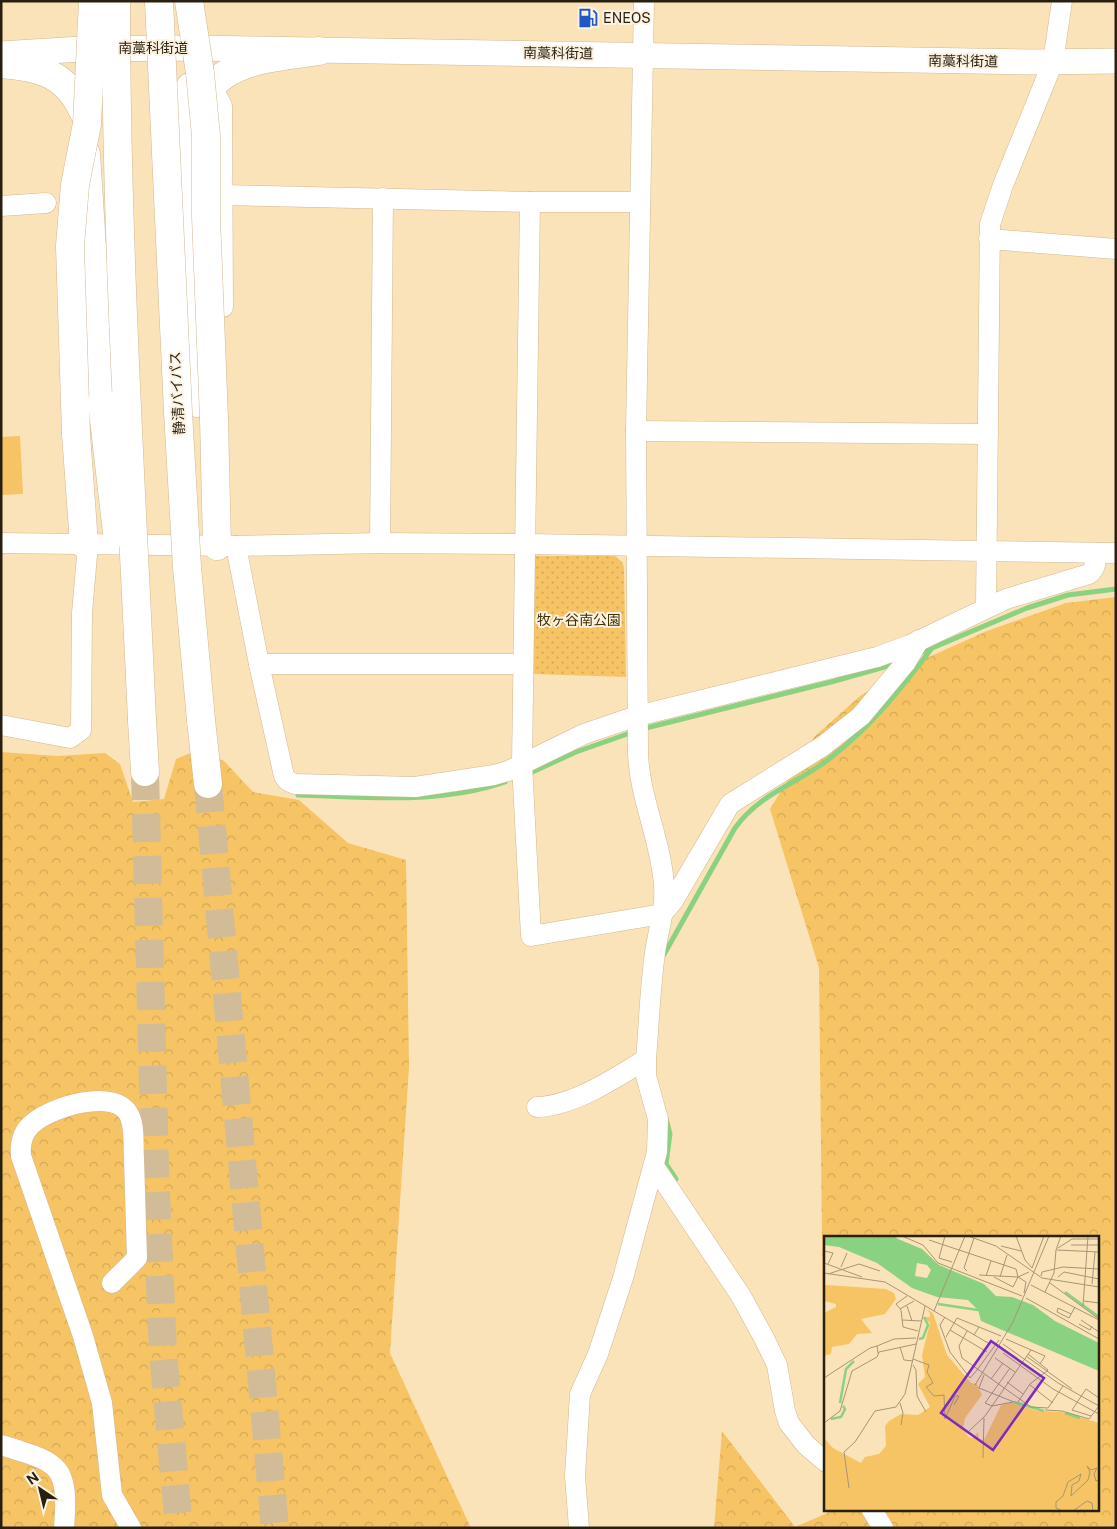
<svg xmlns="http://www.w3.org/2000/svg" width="1117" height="1529" font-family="'Public Sans','Noto Sans JP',sans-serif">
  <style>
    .forest { fill: url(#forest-crowns) }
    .park { fill: url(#park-dots) }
    .pitch { fill: #f6c464 }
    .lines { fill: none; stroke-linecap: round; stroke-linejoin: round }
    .stream { stroke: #8ad181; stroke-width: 5 }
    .highway-tunnel { stroke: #d1bc97; stroke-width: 28; stroke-dasharray: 28 14; stroke-linecap: butt }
    .minor-casing { stroke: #d0b990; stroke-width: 21 }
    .major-casing { stroke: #d0b990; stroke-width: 26 }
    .highway-casing { stroke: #d0b990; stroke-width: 29 }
    .minor { stroke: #fff; stroke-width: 20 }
    .major { stroke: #fff; stroke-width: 25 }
    .highway { stroke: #fff; stroke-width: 28 }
    .highway-bridge-casing { stroke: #d0b990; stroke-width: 29; stroke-linecap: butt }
    .highway-bridge { stroke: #fff; stroke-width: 28 }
    .labels { text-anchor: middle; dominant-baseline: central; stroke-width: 4; stroke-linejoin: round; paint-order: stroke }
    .poi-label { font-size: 14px; fill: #281f0f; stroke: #fcf2e1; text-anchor: start }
    .street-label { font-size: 14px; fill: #281f0f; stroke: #fcf2e1 }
    .park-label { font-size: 14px; fill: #453003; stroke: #fcf2e1 }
    .inset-river { fill: none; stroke: #8ad181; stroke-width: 2.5 }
    .inset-road { fill: none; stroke: #a79575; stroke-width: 1 }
    .view { fill: #7b2cbf; fill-opacity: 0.15; stroke: #7b2cbf; stroke-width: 2.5 }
    .inset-edge { fill: none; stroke: #281f0f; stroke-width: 2.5 }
  </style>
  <defs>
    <pattern id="forest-crowns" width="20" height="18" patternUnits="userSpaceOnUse" patternTransform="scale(1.25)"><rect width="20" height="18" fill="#f6c464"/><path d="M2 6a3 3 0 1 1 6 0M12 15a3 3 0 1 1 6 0" fill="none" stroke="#d3a856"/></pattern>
    <pattern id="park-dots" width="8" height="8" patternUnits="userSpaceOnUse" patternTransform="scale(1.25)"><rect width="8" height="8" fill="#f6c464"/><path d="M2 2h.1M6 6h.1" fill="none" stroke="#d3a856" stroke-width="1.8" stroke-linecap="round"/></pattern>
  </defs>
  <rect width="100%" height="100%" fill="#fbe3b9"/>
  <g class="forest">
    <path d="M 1116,597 L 1116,1528 L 714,1528 L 722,1431 L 795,1527 L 834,1510 L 1098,1510 L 1098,1238 L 826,1238 L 826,1336 L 823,1328 L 819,968 L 770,809 L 814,737 L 860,696 L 911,665 L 987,631 L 1066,603 Z"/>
    <path d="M 202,748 L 225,762 L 253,792 L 299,800 L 348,843 L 406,860 L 409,1067 L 390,1353 L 471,1528 L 1,1528 L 1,752 L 57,756 L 105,753 L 120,764 L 133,802 L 164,799 L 176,759 Z"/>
  </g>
  <path class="park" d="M 533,556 L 615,556 L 622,562 L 624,567 L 626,677 L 533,674 Z"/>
  <path class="pitch" d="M 20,436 L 23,494 L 1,495 L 1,437 Z"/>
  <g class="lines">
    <g class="stream">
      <path d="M 918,654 L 1027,608 L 1068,595 L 1116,589"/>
      <path d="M 642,729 L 831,682 L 895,664"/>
      <path d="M 528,774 L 576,752 L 633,732"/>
      <path d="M 298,795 C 367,797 439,805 505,782"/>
      <path d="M 662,958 L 735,828 C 760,793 797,784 829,759 C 872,726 900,690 932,648"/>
      <path d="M 666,1118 L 670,1134 L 666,1164 L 676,1179"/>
    </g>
    <g class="highway-tunnel">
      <path d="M 145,772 L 155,1170 L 163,1352 L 179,1528"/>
      <path d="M 208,784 L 275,1528"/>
    </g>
    <defs>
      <g id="minor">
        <path d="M 211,85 L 222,106 L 223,307"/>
        <path d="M 223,195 L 530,202 L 640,202"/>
        <path d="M 530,202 L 522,764 L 531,936 L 662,914 L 673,901 L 730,804 L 823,746 L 861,716 L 906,662 L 919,640"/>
        <path d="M 1,206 L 46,203"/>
        <path d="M 989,239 L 1116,249"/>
        <path d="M 636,431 L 988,434"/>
        <path d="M 1,543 L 236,546 L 380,543 L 525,544 L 1116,553"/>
        <path d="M 380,543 L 383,198"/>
        <path d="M 236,546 L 259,664 L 284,776 L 288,781 L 295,784 L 415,787 L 494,775 L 508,771 L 584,734 L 637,716 L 877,657 L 910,645 L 1006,599 L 1089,574 C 1096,568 1096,562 1096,553"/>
        <path d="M 986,608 L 990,224 L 1003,185 L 1053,62 L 1062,1"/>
        <path d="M 259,664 L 523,664"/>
        <path d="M 1,725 L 70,738 L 81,730 L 82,613 L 88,544"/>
        <path d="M 537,1107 C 573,1106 616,1078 646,1059"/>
        <path d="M 654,1166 L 741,1296 L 765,1340 L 777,1365 L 785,1411 L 789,1423 L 806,1445 L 826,1462"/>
        <path d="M 112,1283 L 137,1258 C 136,1225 135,1192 134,1159 C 133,1146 135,1128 130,1117 C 118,1085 47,1108 31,1125 C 21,1134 20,1145 21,1156 L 83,1336 L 102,1403 L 112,1495 L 131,1528"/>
        <path d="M 1,1445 C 60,1463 69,1464 64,1528"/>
        <path d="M 872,1510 L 883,1528"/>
        <path d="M 579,1528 L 575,1476 L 580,1394 L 598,1354 L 623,1278 L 657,1152 L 658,1119 L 646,1076 L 646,1059 C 649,1024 650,988 655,953 C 658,930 666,909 664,885 C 661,840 639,797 638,752 L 636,431 L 644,1"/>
      </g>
      <path id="major" d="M 1,54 L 81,49 L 190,48 L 1030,62 L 1116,61"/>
      <g id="highway">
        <path d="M 1,64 C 41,67 67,74 84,113"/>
        <path d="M 190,87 L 191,247 L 197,403"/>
        <path d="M 194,113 C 217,58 268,59 319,51"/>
        <path d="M 86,154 L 102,402"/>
        <path d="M 214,419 L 217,546"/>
        <path d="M 76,434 L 84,544"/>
        <path d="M 142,720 L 145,772"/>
        <path d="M 201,720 L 208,784"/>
      </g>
    </defs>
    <use href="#minor" class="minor-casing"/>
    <use href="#major" class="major-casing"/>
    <use href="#highway" class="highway-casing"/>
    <use href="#minor" class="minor"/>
    <use href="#major" class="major"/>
    <use href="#highway" class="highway"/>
    <defs>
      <g id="highway-bridge">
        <path d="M 116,1 C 116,241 131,481 142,720"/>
        <path d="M 159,1 L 178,412 L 187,567 L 201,720"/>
        <path d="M 189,1 L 200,73 L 206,136 L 206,217 L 214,419"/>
        <path d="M 102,402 L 117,533"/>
        <path d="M 76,434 L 70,246 L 75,185 L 87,124 L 93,1"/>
      </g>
    </defs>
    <use href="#highway-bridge" class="highway-bridge-casing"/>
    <use href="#highway-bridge" class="highway-bridge"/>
  </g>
  <defs>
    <symbol id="fuel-bare" viewBox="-9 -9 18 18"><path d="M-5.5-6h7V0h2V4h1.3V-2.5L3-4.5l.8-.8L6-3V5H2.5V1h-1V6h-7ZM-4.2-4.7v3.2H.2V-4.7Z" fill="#1f58c5" stroke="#fcf2e1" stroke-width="2.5" paint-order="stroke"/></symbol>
  </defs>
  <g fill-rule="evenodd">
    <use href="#fuel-bare" x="574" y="4" width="28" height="28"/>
  </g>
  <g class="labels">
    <g class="poi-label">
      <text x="603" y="18">ENEOS</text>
    </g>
    <g class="street-label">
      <text x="153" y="48">南藁科街道</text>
      <text transform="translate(558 53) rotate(1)">南藁科街道</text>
      <text transform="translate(963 61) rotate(1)">南藁科街道</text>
      <text transform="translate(177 393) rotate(-93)">静清バイパス</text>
    </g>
    <g class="park-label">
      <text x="579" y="620">牧ヶ谷南公園</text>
    </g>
  </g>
  <g transform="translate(824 1236)">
    <rect width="275" height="275" fill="#fbe3b9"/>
    <path d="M 3,49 L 62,53 L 70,57 L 72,63 L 61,78 L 37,83 L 48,97 L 33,98 L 25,108 L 8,111 L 7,118 L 0,120 L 0,77 L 12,71 L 12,68 L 0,65 L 0,50 ZM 102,73 L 104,74 L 109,77 L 123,119 L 147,147 L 153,148 L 158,159 L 141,182 L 139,193 L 145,201 L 149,202 L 154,196 L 155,203 L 160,204 L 177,169 L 188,166 L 213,175 L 238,176 L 275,187 L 275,275 L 0,275 L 0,202 L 9,212 L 37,227 L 41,221 L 55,218 L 62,210 L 61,190 L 65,185 L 77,178 L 94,179 L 106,171 L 94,148 L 101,141 L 98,119 L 106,87 L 100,81 L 106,81 L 106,77 Z" fill="#f6c464"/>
    <path d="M 0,0 L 67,0 L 98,13 L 115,29 L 160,48 L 172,60 L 188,61 L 209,69 L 231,85 L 275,107 L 275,135 L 157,85 L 154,74 L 144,64 L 113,61 L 88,52 L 53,27 L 15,11 L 0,9 ZM 93,27 L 103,29 L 107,34 L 103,42 L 91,40 Z" fill="#8ad181" fill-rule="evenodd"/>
    <path class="inset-river" d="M 59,0 L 71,2 L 76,8M 241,56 L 275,81M 114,68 L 154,74M 95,103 L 99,102 L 104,89 L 100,81M 190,166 L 220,175M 16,167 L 22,133 L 30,125M 241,177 L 256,182M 7,183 L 17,181 L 21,173 L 19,170"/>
    <path class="inset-road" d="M 78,0 L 99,9 L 114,27 L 198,60M 121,0 L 115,22 L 128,26M 144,0 L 172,10 L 218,42 L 275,51M 192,0 L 201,24 L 208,32 L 220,0M 105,4 L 192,33 L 194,41 L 189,51 L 170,41M 247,9 L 275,9M 177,10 L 197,15M 234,12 L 248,3 L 275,3M 233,14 L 275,16M 0,15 L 9,17 L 4,28M 0,27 L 38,41M 17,31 L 23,17M 143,35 L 140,32 L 150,2M 0,37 L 61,46 L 164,107M 4,38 L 35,28 L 56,35M 155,39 L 194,41 L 205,36M 162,40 L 167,25M 217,40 L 218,36 L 239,31 L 275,33M 176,41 L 183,19M 194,41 L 202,46 L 200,57M 234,41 L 240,36 L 275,43M 226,47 L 275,83M 268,48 L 271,16M 207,49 L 275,84M 221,56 L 230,37 L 232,14 L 237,0M 83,60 L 72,68 L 77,74 L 79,91 L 94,95M 202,62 L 275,103M 260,65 L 275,67M 83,70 L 88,85M 259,70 L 264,0M 76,73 L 90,65M 110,75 L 141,0M 247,78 L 234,72 L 233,76 L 245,82 L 251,71M 121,81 L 116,89 L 126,116 L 146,142 L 153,134M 78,84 L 97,85M 257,84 L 275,96M 255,88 L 266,94 L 268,90M 126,94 L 163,116M 143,95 L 135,110 L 138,122 L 207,171 L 224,172 L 239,150M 150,99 L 155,91 L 177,100M 122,101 L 133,82 L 155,91M 182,103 L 221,120 L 216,128M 179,108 L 234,147 L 275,170M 53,110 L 70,103 L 92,102M 76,111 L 80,124 L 89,125M 179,117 L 229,153 L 275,178M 202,120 L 248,153M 171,122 L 191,136M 89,123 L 105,129 L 103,136 L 109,147 L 102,151 L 110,160 L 120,159 L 121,183 L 131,160 L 135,160 L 130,169M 89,129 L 92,134 L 93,160 L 102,176M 186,132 L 161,167 L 168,170 L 189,166M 153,134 L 175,104M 160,139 L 155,152 L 190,166M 0,142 L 46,112 L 53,110 L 54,117M 167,143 L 179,127M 183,146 L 199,158M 151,149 L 189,86 L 225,0M 206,149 L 229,167M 194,166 L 206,148 L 224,134 L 204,118M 76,167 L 79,177 L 77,189M 221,174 L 238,175 L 265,183 L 275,170M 267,180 L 248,174 L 262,153 L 275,162M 0,187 L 16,175 L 28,135 L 53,121 L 55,116 L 92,108M 144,196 L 161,180 L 207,114M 159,222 L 160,182M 25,252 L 20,216 L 31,206 L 51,175 L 72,171 L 81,158 L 101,70M 238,275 L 232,272 L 232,266 L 239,260 L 244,246 L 257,238 L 255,245 L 248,249 L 247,260 L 264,244 L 266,236 L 263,230 L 267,234 L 273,232 L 270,238 L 272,245 L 275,244M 249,275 L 263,265 L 268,267 L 269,275"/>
    <path class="view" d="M 167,105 L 220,142 L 169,214 L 117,177 Z"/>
    <rect width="275" height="275" class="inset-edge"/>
  </g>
  <rect width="1117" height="1529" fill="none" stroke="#281f0f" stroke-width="5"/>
  <g transform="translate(40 1489) rotate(325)" stroke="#fcf2e1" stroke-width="4" paint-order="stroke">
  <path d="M0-4L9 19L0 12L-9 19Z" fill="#281f0f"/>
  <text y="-8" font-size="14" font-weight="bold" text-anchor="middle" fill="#281f0f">N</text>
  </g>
</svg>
